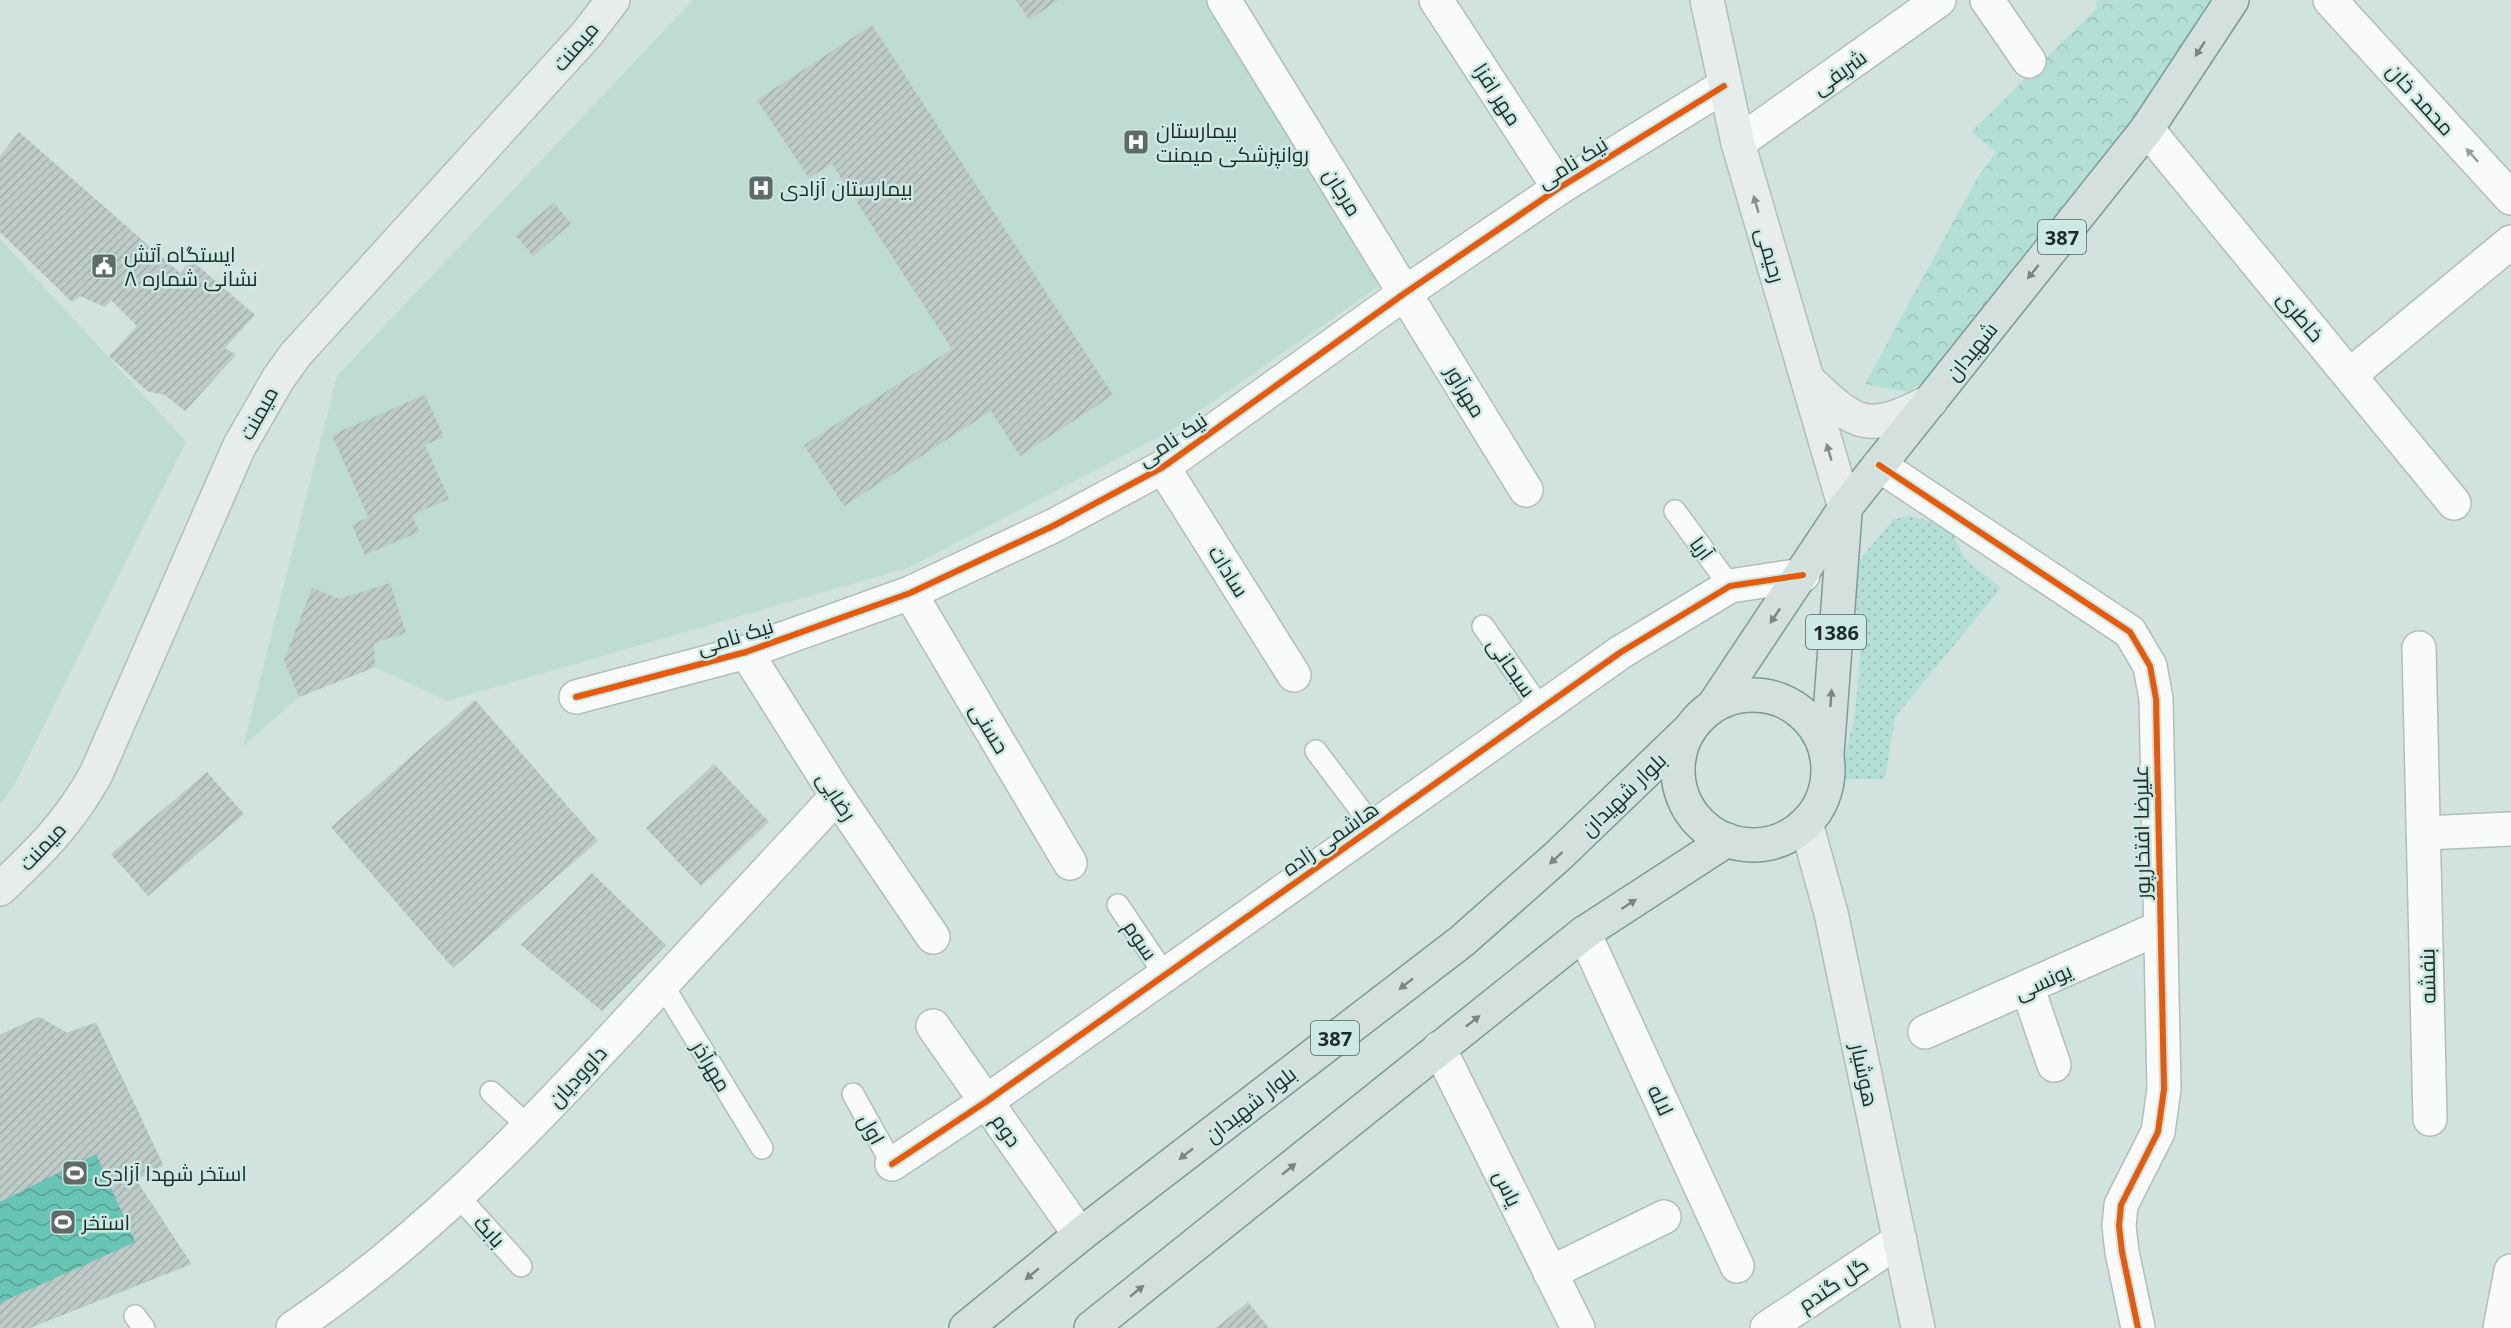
<svg xmlns="http://www.w3.org/2000/svg" width="2511" height="1328" font-family="'Noto Sans',Cairo,sans-serif">
  <style>
    .built { fill: #bedbd4 }
    .forest { fill: url(#forest-crowns) }
    .park { fill: url(#park-dots) }
    .water { fill: url(#water-waves) }
    .building { fill: url(#building-hatch) }
    .lines { fill: none; stroke-linecap: round; stroke-linejoin: round }
    .service-casing { stroke: #b0beba; stroke-width: 24 }
    .minor-casing { stroke: #b0beba; stroke-width: 36 }
    .secondary-casing { stroke: #b0beba; stroke-width: 36 }
    .primary-casing { stroke: #7e9a95; stroke-width: 36 }
    .service { stroke: #f8fbfa; stroke-width: 21 }
    .minor { stroke: #f8fbfa; stroke-width: 33 }
    .secondary { stroke: #e6edec; stroke-width: 33 }
    .primary { stroke: #d3e0de; stroke-width: 33 }
    .cycleway-casing { stroke: #cce9e3; stroke-width: 10 }
    .cycleway { stroke: #e8590c; stroke-width: 6 }
    .oneway { fill: #798683 }
    .oneway2 { fill: #969d9c }
    .oneway3 { fill: #828c8a }
    .labels { text-anchor: middle; dominant-baseline: central; stroke-width: 5; stroke-linejoin: round; paint-order: stroke }
    .shield { fill: #cce9e3; stroke: #536460; stroke-width: 1.5 }
    .shield-label { font-size: 20px; font-weight: bold; fill: #1f2b28 }
    .street-label { font-size: 21px; fill: #1f2b28; stroke: #cce9e3 }
    .poi-label { font-size: 21px; fill: #1f2b28; stroke: #cce9e3; text-anchor: start }
  </style>
  <defs>
    <pattern id="forest-crowns" width="20" height="18" patternUnits="userSpaceOnUse" patternTransform="scale(1.5)"><rect width="20" height="18" fill="#b4dfd5"/><path d="M2 6a3 3 0 1 1 6 0M12 15a3 3 0 1 1 6 0" fill="none" stroke="#9ac0b7"/></pattern>
    <pattern id="park-dots" width="8" height="8" patternUnits="userSpaceOnUse" patternTransform="scale(1.5)"><rect width="8" height="8" fill="#b4dfd5"/><path d="M2 2h.1M6 6h.1" fill="none" stroke="#9ac0b7" stroke-width="1.8" stroke-linecap="round"/></pattern>
    <pattern id="water-waves" width="16" height="10" patternUnits="userSpaceOnUse" patternTransform="scale(1.5)"><rect width="16" height="10" fill="#68c4b4"/><path d="M0 5q4-4 8 0t8 0" fill="none" stroke="#559f92"/></pattern>
    <pattern id="building-hatch" width="6" height="6" patternUnits="userSpaceOnUse" patternTransform="scale(1.5)"><rect width="6" height="6" fill="#bdcac7"/><path d="M-1 1l2-2M0 6l6-6M5 7l2-2" fill="none" stroke="#a2aeab"/></pattern>
  </defs>
  <rect width="100%" height="100%" fill="#d2e3df"/>
  <g class="built">
    <path d="M 693,0 L 1211,0 L 1382,284 L 1172,430 L 910,567 L 447,701 L 375,667 L 299,697 L 243,746 L 337,376 Z"/>
    <path d="M 0,239 L 186,442 L 14,785 L 0,805 Z"/>
  </g>
  <path class="forest" d="M 2097,0 L 2212,0 L 2157,101 L 1935,374 L 1908,392 L 1865,384 L 1976,180 L 1996,152 L 1971,132 L 2095,10 Z"/>
  <path class="park" d="M 1906,516 L 1936,522 L 1953,534 L 1964,558 L 2001,588 L 1895,717 L 1885,779 L 1840,779 L 1855,713 L 1862,636 L 1853,594 L 1856,564 L 1893,520 Z"/>
  <path class="water" d="M 39,1017 L 67,1033 L 96,1023 L 163,1165 L 136,1180 L 191,1264 L 29,1328 L 0,1328 L 0,1035 Z"/>
  <g class="building">
    <path d="M 1016,0 L 1058,0 L 1029,20 Z"/>
    <path d="M 872,25 L 1113,395 L 1020,456 L 991,411 L 844,506 L 804,445 L 952,349 L 832,164 L 809,178 L 757,100 Z"/>
    <path d="M 19,132 L 180,273 L 191,260 L 255,315 L 225,348 L 236,355 L 185,411 L 165,395 L 147,391 L 109,356 L 137,326 L 111,300 L 105,307 L 80,296 L 72,302 L 0,232 L 0,156 Z"/>
    <path d="M 554,203 L 571,224 L 533,256 L 515,235 Z"/>
    <path d="M 425,395 L 444,437 L 425,445 L 449,499 L 412,515 L 419,532 L 365,555 L 352,525 L 368,517 L 332,435 Z"/>
    <path d="M 390,583 L 406,633 L 374,643 L 375,667 L 299,697 L 284,660 L 312,588 L 340,599 Z"/>
    <path d="M 475,700 L 598,841 L 453,968 L 331,827 Z"/>
    <path d="M 714,764 L 769,822 L 701,886 L 646,828 Z"/>
    <path d="M 207,772 L 244,814 L 148,896 L 111,854 Z"/>
    <path d="M 592,873 L 666,945 L 602,1011 L 521,945 Z"/>
    <path d="M 39,1017 L 67,1033 L 96,1023 L 163,1165 L 136,1180 L 191,1264 L 29,1328 L 0,1328 L 0,1303 L 135,1242 L 96,1154 L 0,1202 L 0,1035 Z"/>
    <path d="M 1248,1302 L 1269,1328 L 1216,1328 Z"/>
  </g>
  <g class="lines">
    <defs>
      <g id="service">
        <path d="M 1675,511 L 1730,586"/>
        <path d="M 1483,626 L 1541,709"/>
        <path d="M 1316,751 L 1374,828"/>
        <path d="M 1118,905 L 1165,975"/>
        <path d="M 662,984 L 762,1148"/>
        <path d="M 491,1092 L 530,1128"/>
        <path d="M 853,1094 L 892,1164"/>
        <path d="M 459,1197 L 521,1266"/>
        <path d="M 135,1316 L 144,1328"/>
      </g>
      <g id="minor">
        <path d="M 1224,0 L 1526,490"/>
        <path d="M 1436,0 L 1559,188"/>
        <path d="M 1987,0 L 2029,61"/>
        <path d="M 2330,0 L 2511,198"/>
        <path d="M 2147,129 L 2454,503"/>
        <path d="M 1738,143 L 1939,0"/>
        <path d="M 2350,375 L 2511,242"/>
        <path d="M 1879,465 L 2130,632 L 2150,666 L 2156,699 L 2164,1089 L 2158,1132 L 2121,1205 L 2119,1226 L 2122,1252 L 2138,1328"/>
        <path d="M 1163,467 L 1294,675"/>
        <path d="M 910,593 L 1070,863"/>
        <path d="M 2419,648 L 2430,1119"/>
        <path d="M 746,652 L 837,796 L 933,937"/>
        <path d="M 576,697 L 746,652 L 910,593 L 1053,526 L 1163,467 L 1405,293 L 1559,188 L 1724,86"/>
        <path d="M 2424,833 L 2511,829"/>
        <path d="M 1584,933 L 1737,1266"/>
        <path d="M 2028,989 L 2054,1065"/>
        <path d="M 933,1026 L 1080,1235"/>
        <path d="M 1925,1032 L 2159,928"/>
        <path d="M 1439,1048 L 1578,1328"/>
        <path d="M 892,1164 L 987,1101 L 1621,652 L 1730,586 L 1803,575"/>
        <path d="M 1550,1273 L 1664,1217"/>
        <path d="M 293,1328 C 422,1241 528,1130 633,1016 C 701,943 769,870 837,796"/>
        <path d="M 1767,1328 L 1900,1240"/>
        <path d="M 2500,1328 L 2511,1271"/>
      </g>
      <g id="secondary">
        <path d="M 1707,0 L 1738,143 L 1845,508"/>
        <path d="M 1808,380 C 1858,428 1868,433 1931,401"/>
        <path d="M 1806,823 L 1831,913 L 1918,1328"/>
        <path d="M 0,889 C 40,851 69,823 96,774 L 239,447 L 278,379 L 296,354 L 586,35 L 613,0"/>
      </g>
      <g id="primary">
        <circle cx="1753" cy="770" r="75"/>
        <path d="M 1714,705 L 1845,508 L 2147,129 L 2232,0"/>
        <path d="M 1827,754 L 1845,513"/>
        <path d="M 966,1328 L 1080,1235 L 1462,941 L 1558,856 L 1689,730"/>
        <path d="M 1091,1328 L 1584,933 L 1727,840"/>
      </g>
    </defs>
    <use href="#service" class="service-casing"/>
    <use href="#minor" class="minor-casing"/>
    <use href="#secondary" class="secondary-casing"/>
    <use href="#primary" class="primary-casing"/>
    <use href="#service" class="service"/>
    <use href="#minor" class="minor"/>
    <use href="#secondary" class="secondary"/>
    <use href="#primary" class="primary"/>
    <defs>
      <g id="cycleway">
        <path d="M 1879,465 L 2130,632 L 2150,666 L 2156,699 L 2164,1089 L 2158,1132 L 2121,1205 L 2119,1226 L 2122,1252 L 2138,1328"/>
        <path d="M 576,697 L 746,652 L 910,593 L 1053,526 L 1163,467 L 1405,293 L 1559,188 L 1724,86"/>
        <path d="M 892,1164 L 987,1101 L 1621,652 L 1730,586 L 1803,575"/>
      </g>
    </defs>
    <use href="#cycleway" class="cycleway-casing"/>
    <use href="#cycleway" class="cycleway"/>
  </g>
  <defs><path id="oneway-solid" d="M-6-.8H1V-3.2L6.5 0L1 3.2V.8H-6Z" transform="scale(1.5)"/></defs>
  <g class="oneway">
    <use href="#oneway-solid" transform="translate(2200 49) rotate(123)"/>
    <use href="#oneway-solid" transform="translate(2033 272) rotate(129)"/>
    <use href="#oneway-solid" transform="translate(1775 616) rotate(124)"/>
    <use href="#oneway-solid" transform="translate(1831 698) rotate(-86)"/>
    <use href="#oneway-solid" transform="translate(1556 858) rotate(137)"/>
    <use href="#oneway-solid" transform="translate(1629 904) rotate(-33)"/>
    <use href="#oneway-solid" transform="translate(1406 984) rotate(142)"/>
    <use href="#oneway-solid" transform="translate(1473 1021) rotate(-38)"/>
    <use href="#oneway-solid" transform="translate(1186 1154) rotate(142)"/>
    <use href="#oneway-solid" transform="translate(1289 1169) rotate(-39)"/>
    <use href="#oneway-solid" transform="translate(1032 1274) rotate(141)"/>
    <use href="#oneway-solid" transform="translate(1137 1291) rotate(-39)"/>
  </g>
  <use class="oneway2" href="#oneway-solid" transform="translate(2472 155) rotate(-132)"/>
  <g class="oneway3">
    <use href="#oneway-solid" transform="translate(1756 204) rotate(-106)"/>
    <use href="#oneway-solid" transform="translate(1829 452) rotate(-106)"/>
  </g>
  <defs>
    <symbol id="hospital-square" viewBox="-11 -11 22 22"><rect x="-9" y="-9" width="18" height="18" rx="4" fill="#5e6b68" stroke="#cce9e3"/><path d="M-5-5h3v3.5h4V-5h3V5h-3V1.5h-4V5h-3Z" fill="#fff"/></symbol>
    <symbol id="civic-square" viewBox="-11 -11 22 22"><rect x="-9" y="-9" width="18" height="18" rx="4" fill="#5e6b68" stroke="#cce9e3"/><path d="M-.6-6.5H3V-4.5H.6V-3L4-1V1h2V6H-6V1h2V-1L-.6-3ZM-1.2 2.5V6h2.4V2.5Z" fill="#fff"/></symbol>
    <symbol id="stadium-square" viewBox="-11 -11 22 22"><rect x="-9" y="-9" width="18" height="18" rx="4" fill="#5e6b68" stroke="#cce9e3"/><path d="M0-5a6.5 5 0 1 0 0 10a6.5 5 0 1 0 0-10ZM-3.5-1.8h7v3.6h-7Z" fill="#fff"/></symbol>
  </defs>
  <g fill-rule="evenodd">
    <use href="#hospital-square" x="1121" y="127" width="30" height="30"/>
    <use href="#hospital-square" x="746" y="173" width="30" height="30"/>
    <use href="#civic-square" x="89" y="251" width="30" height="30"/>
    <use href="#stadium-square" x="60" y="1158" width="30" height="30"/>
    <use href="#stadium-square" x="48" y="1207" width="30" height="30"/>
  </g>
  <g class="labels">
    <g class="shield">
      <rect x="2038" y="220" width="48" height="34" rx="4.5"/>
      <rect x="1806" y="615" width="60" height="34" rx="4.5"/>
      <rect x="1311" y="1021" width="48" height="34" rx="4.5"/>
    </g>
    <g class="shield-label">
      <text x="2062" y="237">387</text>
      <text x="1836" y="632">1386</text>
      <text x="1335" y="1038">387</text>
    </g>
    <g class="street-label">
      <text transform="translate(575 46) rotate(-49)">میمنت</text>
      <text transform="translate(1839 72) rotate(-36)">شریفی</text>
      <text transform="translate(1498 94) rotate(57)">مهر افزا</text>
      <text transform="translate(2421 99) rotate(48)">محمد خان</text>
      <text transform="translate(1572 162) rotate(-32)">نیک نامی</text>
      <text transform="translate(1343 192) rotate(58)">مرجان</text>
      <text transform="translate(1771 255) rotate(74)">رحیمی</text>
      <text transform="translate(2301 316) rotate(50)">خاطری</text>
      <text transform="translate(1971 351) rotate(-51)">شهیدان</text>
      <text transform="translate(1466 391) rotate(59)">مهرآور</text>
      <text transform="translate(258 413) rotate(-61)">میمنت</text>
      <text transform="translate(1172 439) rotate(-34)">نیک نامی</text>
      <text transform="translate(1702 548) rotate(54)">آریا</text>
      <text transform="translate(1229 571) rotate(58)">سادات</text>
      <text transform="translate(735 636) rotate(-17)">نیک نامی</text>
      <text transform="translate(1512 667) rotate(55)">سبحانی</text>
      <text transform="translate(990 728) rotate(59)">حسنی</text>
      <text transform="translate(1623 794) rotate(-44)">بلوار شهیدان</text>
      <text transform="translate(837 796) rotate(57)">رضایی</text>
      <text transform="translate(2141 832) rotate(-91)">علیرضا افتخارپور</text>
      <text transform="translate(1330 838) rotate(-35)">هاشمی زاده</text>
      <text transform="translate(42 846) rotate(-47)">میمنت</text>
      <text transform="translate(1141 940) rotate(56)">سوم</text>
      <text transform="translate(2427 976) rotate(-91)">بنفشه</text>
      <text transform="translate(2043 981) rotate(-24)">یونسی</text>
      <text transform="translate(712 1066) rotate(59)">مهرآذر</text>
      <text transform="translate(1865 1075) rotate(78)">هوشیار</text>
      <text transform="translate(577 1076) rotate(-47)">داوودیان</text>
      <text transform="translate(1661 1100) rotate(65)">لاله</text>
      <text transform="translate(1250 1104) rotate(-38)">بلوار شهیدان</text>
      <text transform="translate(872 1129) rotate(61)">اول</text>
      <text transform="translate(1007 1130) rotate(55)">دوم</text>
      <text transform="translate(1508 1188) rotate(64)">یاس</text>
      <text transform="translate(490 1231) rotate(48)">بابک</text>
      <text transform="translate(1833 1284) rotate(-34)">گل گندم</text>
    </g>
    <g class="poi-label">
      <text x="1156" y="130">بیمارستان<tspan x="1156" dy="24">روانپزشکی میمنت</tspan></text>
      <text x="780" y="188">بیمارستان آزادی</text>
      <text x="124" y="254">ایستگاه آتش<tspan x="124" dy="24">نشانی شماره ۸</tspan></text>
      <text x="94" y="1173">استخر شهدا آزادی</text>
      <text x="82" y="1222">استخر</text>
    </g>
  </g>
</svg>
